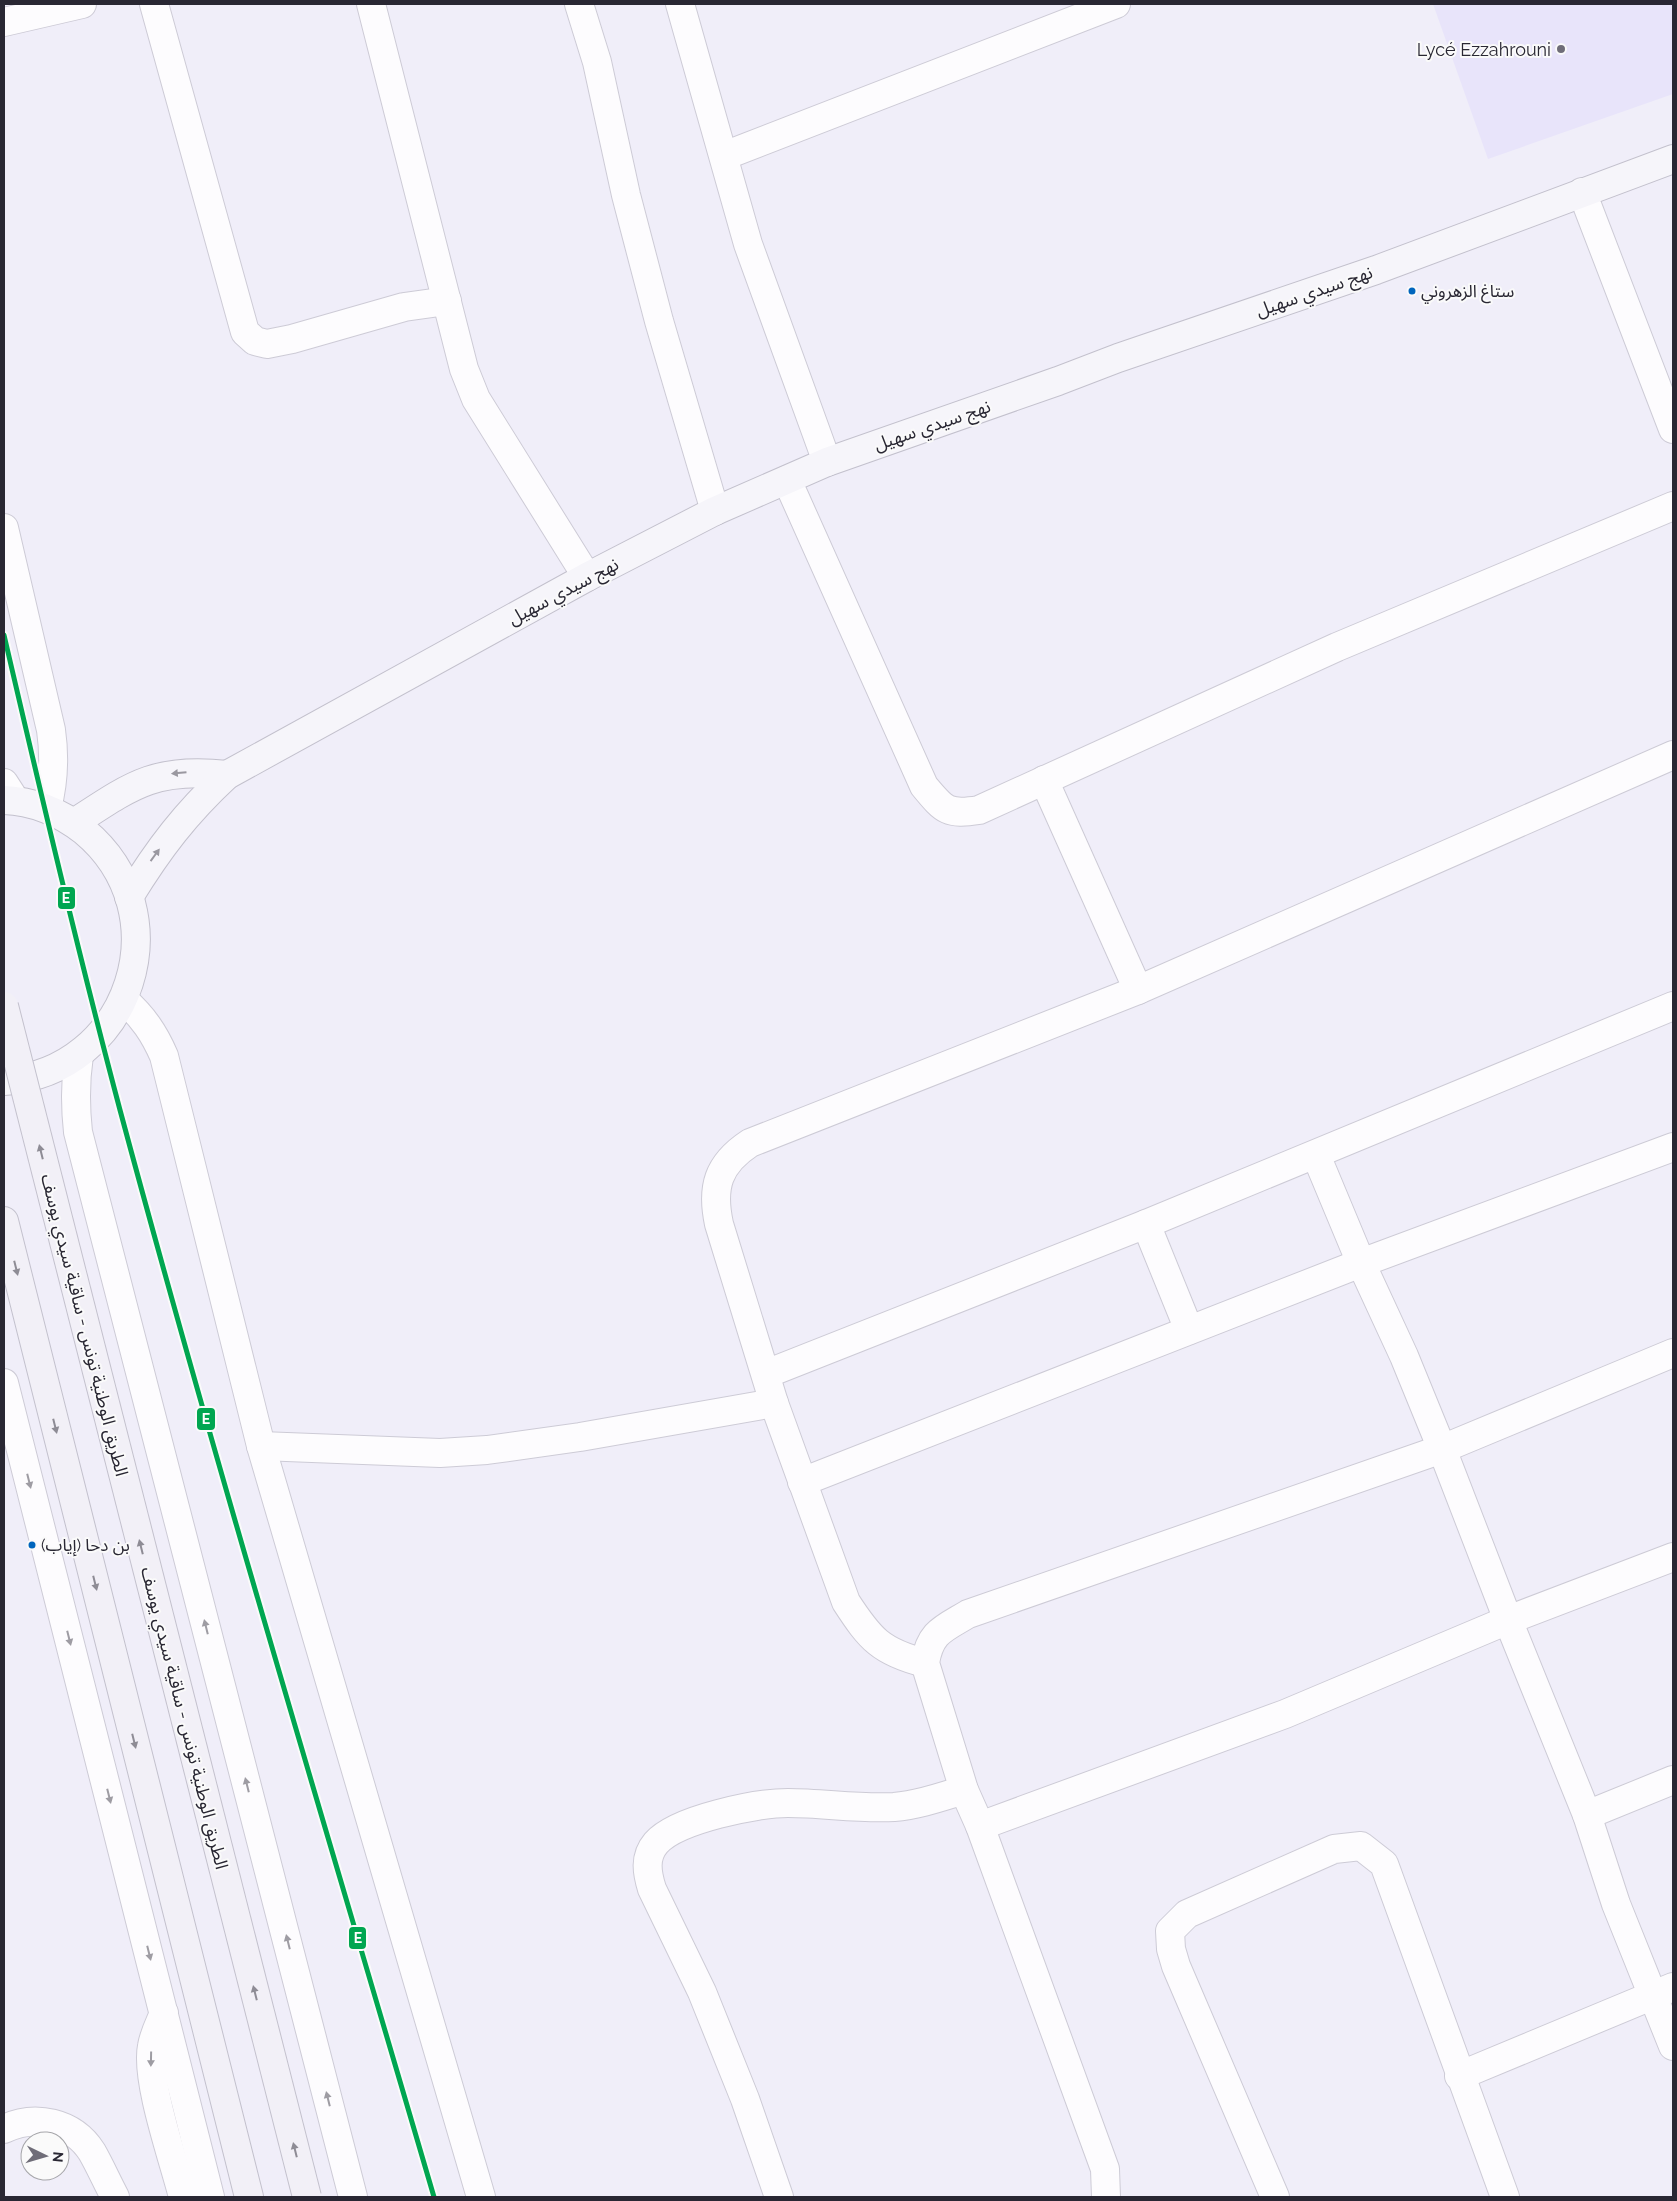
<svg xmlns="http://www.w3.org/2000/svg" width="1677" height="2201" font-family="Raleway,'Noto Sans Arabic',sans-serif">
  <style>
    .built { fill: #e8e4fa }
    .lines { fill: none; stroke-linecap: round; stroke-linejoin: round }
    .minor-casing { stroke: #cdcbd6; stroke-width: 30 }
    .major-casing { stroke: #c3c1cd; stroke-width: 30 }
    .highway-casing { stroke: #c3c1cd; stroke-width: 30 }
    .minor { stroke: #fdfcfe; stroke-width: 28 }
    .major { stroke: #f6f5fa; stroke-width: 28 }
    .highway { stroke: #f2f0f7; stroke-width: 28 }
    .highway-bridge-casing { stroke: #c3c1cd; stroke-width: 30; stroke-linecap: butt }
    .highway-bridge { stroke: #f2f0f7; stroke-width: 28 }
    .rail-1-casing { stroke: #fafafa; stroke-width: 9 }
    .rail-1 { stroke: #00a651; stroke-width: 5 }
    .oneway { fill: #9a98a0 }
    .oneway2 { fill: #8e8c95 }
    .oneway3 { fill: #9e9ca3 }
    .poi-dot { fill: #6f6d78; stroke: #fafafa; stroke-width: 2 }
    .bus-dot { fill: #0065bd; stroke: #fafafa; stroke-width: 2 }
    .labels { text-anchor: middle; dominant-baseline: central; stroke-width: 4; stroke-linejoin: round; paint-order: stroke }
    .bus-label { font-size: 17px; fill: #292733; stroke: #fafafa; text-anchor: start }
    .poi-label { font-size: 18px; fill: #292733; stroke: #fafafa; text-anchor: end }
    .street-label { font-size: 18px; fill: #292733; stroke: #fafafa }
    .line-badge { stroke: #fafafa; stroke-width: 2 }
    .badge-label { font-size: 14px; text-anchor: middle; font-weight: bold; fill: #fff }
  </style>
  <rect width="100%" height="100%" fill="#f0eef9"/>
  <path class="built" d="M 1433,4 L 1673,4 L 1673,94 L 1488,159 Z"/>
  <g class="lines">
    <defs>
      <g id="minor">
        <path d="M 154,4 L 245,332 L 255,341 L 267,344 L 292,339 L 404,307 L 447,301"/>
        <path d="M 371,4 L 464,369 L 476,399 L 587,577"/>
        <path d="M 579,4 L 597,62 L 626,195 L 659,321 L 715,511"/>
        <path d="M 680,4 L 748,244 L 827,462"/>
        <path d="M 4,22 L 82,4"/>
        <path d="M 724,156 L 1116,4"/>
        <path d="M 1582,192 L 1673,429"/>
        <path d="M 787,480 L 924,786 C 944,810 947,815 979,810 L 1337,647 L 1673,506"/>
        <path d="M 4,528 L 51,730 C 55,758 54,781 47,808"/>
        <path d="M 1044,780 L 1138,990"/>
        <path d="M 4,783 L 15,800"/>
        <path d="M 124,1000 C 143,1017 154,1033 164,1056 L 261,1446 L 481,2197"/>
        <path d="M 79,1055 C 75,1082 75,1105 78,1132 L 353,2197"/>
        <path d="M 1316,1155 L 1361,1263 L 1404,1356 L 1442,1449 L 1508,1620 L 1587,1815 L 1616,1904 L 1673,2046"/>
        <path d="M 1146,1224 L 1189,1330"/>
        <path d="M 766,1374 L 1146,1224 L 1673,1006"/>
        <path d="M 4,1383 L 210,2197"/>
        <path d="M 261,1446 L 440,1453 L 487,1450 L 580,1437 L 774,1403"/>
        <path d="M 802,1482 L 1361,1263 L 1673,1147"/>
        <path d="M 925,1663 C 881,1652 870,1639 846,1602 L 774,1403 L 719,1224 C 711,1187 718,1164 750,1143 L 1138,990 L 1673,755"/>
        <path d="M 1587,1815 L 1673,1780"/>
        <path d="M 980,1826 L 1285,1714 L 1508,1620 L 1673,1557"/>
        <path d="M 164,2013 C 160,2023 154,2034 152,2046 C 145,2080 174,2161 183,2197"/>
        <path d="M 1459,2076 L 1673,1987"/>
        <path d="M 4,2129 C 35,2114 73,2122 92,2152 C 100,2166 107,2182 115,2197"/>
        <path d="M 779,2197 L 745,2099 L 702,1992 L 652,1889 C 647,1873 644,1857 656,1843 C 677,1819 757,1803 788,1803 C 824,1803 858,1809 894,1807 C 918,1805 941,1797 964,1790"/>
        <path d="M 1106,2197 L 1105,2169 L 980,1826 L 964,1790 L 925,1663 C 930,1632 943,1629 968,1614 L 1442,1449 L 1673,1353"/>
        <path d="M 1275,2197 L 1176,1966 L 1171,1949 L 1170,1931 L 1187,1914 L 1334,1849 L 1361,1846 L 1384,1864 L 1505,2197"/>
      </g>
      <g id="major">
        <path d="M 4,800 C 33,801 61,813 84,831 C 183,913 131,1072 4,1081"/>
        <path d="M 74,823 C 132,785 155,767 227,775"/>
        <path d="M 129,897 C 159,848 186,813 227,775 L 587,577 L 715,511 L 827,462 L 1058,381 L 1118,358 L 1376,270 L 1673,159"/>
      </g>
      <path id="highway" d="M 4,1221 L 249,2197"/>
    </defs>
    <use href="#minor" class="minor-casing"/>
    <use href="#major" class="major-casing"/>
    <use href="#highway" class="highway-casing"/>
    <use href="#minor" class="minor"/>
    <use href="#major" class="major"/>
    <use href="#highway" class="highway"/>
    <defs>
      <path id="highway-bridge" d="M 4,1006 L 307,2197"/>
    </defs>
    <use href="#highway-bridge" class="highway-bridge-casing"/>
    <use href="#highway-bridge" class="highway-bridge"/>
    <defs>
      <path id="rail-1" d="M 4,635 C 41,794 78,952 120,1110 C 218,1474 328,1835 434,2197"/>
    </defs>
    <use href="#rail-1" class="rail-1-casing"/>
    <use href="#rail-1" class="rail-1"/>
  </g>
  <defs><path id="oneway-solid" d="M-6-.8H1V-3.2L6.5 0L1 3.2V.8H-6Z" transform="scale(1.25)"/></defs>
  <g class="oneway">
    <use href="#oneway-solid" transform="translate(179 773) rotate(175)"/>
    <use href="#oneway-solid" transform="translate(155 855) rotate(-54)"/>
  </g>
  <g class="oneway2">
    <use href="#oneway-solid" transform="translate(41 1152) rotate(-104)"/>
    <use href="#oneway-solid" transform="translate(16 1268) rotate(76)"/>
    <use href="#oneway-solid" transform="translate(55 1426) rotate(76)"/>
    <use href="#oneway-solid" transform="translate(141 1547) rotate(-104)"/>
    <use href="#oneway-solid" transform="translate(95 1583) rotate(76)"/>
    <use href="#oneway-solid" transform="translate(134 1741) rotate(76)"/>
    <use href="#oneway-solid" transform="translate(255 1993) rotate(-104)"/>
    <use href="#oneway-solid" transform="translate(295 2150) rotate(-104)"/>
  </g>
  <g class="oneway3">
    <use href="#oneway-solid" transform="translate(29 1481) rotate(76)"/>
    <use href="#oneway-solid" transform="translate(206 1627) rotate(-104)"/>
    <use href="#oneway-solid" transform="translate(69 1638) rotate(76)"/>
    <use href="#oneway-solid" transform="translate(247 1785) rotate(-104)"/>
    <use href="#oneway-solid" transform="translate(109 1796) rotate(76)"/>
    <use href="#oneway-solid" transform="translate(288 1942) rotate(-104)"/>
    <use href="#oneway-solid" transform="translate(149 1953) rotate(76)"/>
    <use href="#oneway-solid" transform="translate(151 2059) rotate(91)"/>
    <use href="#oneway-solid" transform="translate(328 2099) rotate(-104)"/>
  </g>
  <circle class="poi-dot" cx="1561" cy="49" r="5"/>
  <g class="bus-dot">
    <circle cx="1412" cy="291" r="4.5"/>
    <circle cx="32" cy="1545" r="4.5"/>
  </g>
  <g class="labels">
    <g class="bus-label">
      <text x="1421" y="291">ستاغ الزهروني</text>
      <text x="41" y="1545">بن دحا (إياب)</text>
    </g>
    <g class="poi-label">
      <text x="1551" y="49">Lycé Ezzahrouni</text>
    </g>
    <g class="street-label">
      <text transform="translate(1314 291) rotate(-19)">نهج سيدي سهيل</text>
      <text transform="translate(932 425) rotate(-19)">نهج سيدي سهيل</text>
      <text transform="translate(563 591) rotate(-28)">نهج سيدي سهيل</text>
      <text transform="translate(85 1325) rotate(76)">الطريق الوطنية تونس - ساقية سيدي يوسف</text>
      <text transform="translate(185 1718) rotate(76)">الطريق الوطنية تونس - ساقية سيدي يوسف</text>
    </g>
  </g>
  <g class="line-badge">
    <rect x="57" y="886" width="19" height="24" rx="5" fill="#00a651"/>
    <rect x="196" y="1407" width="20" height="24" rx="5" fill="#00a651"/>
    <rect x="348" y="1926" width="19" height="24" rx="5" fill="#00a651"/>
  </g>
  <g class="badge-label">
    <text x="66" y="903">E</text>
    <text x="206" y="1424">E</text>
    <text x="358" y="1943">E</text>
  </g>
  <rect width="1677" height="2201" fill="none" stroke="#292733" stroke-width="10"/>
  <g transform="translate(45 2156) rotate(95)"><circle r="24" fill="#fafafa" stroke="#a6a6aa"/>
  <path d="M0-4L9 19L0 12L-9 19Z" fill="#6f6d78"/>
  <text y="-8" font-size="14" font-weight="bold" text-anchor="middle" fill="#292733">N</text>
  </g>
</svg>
